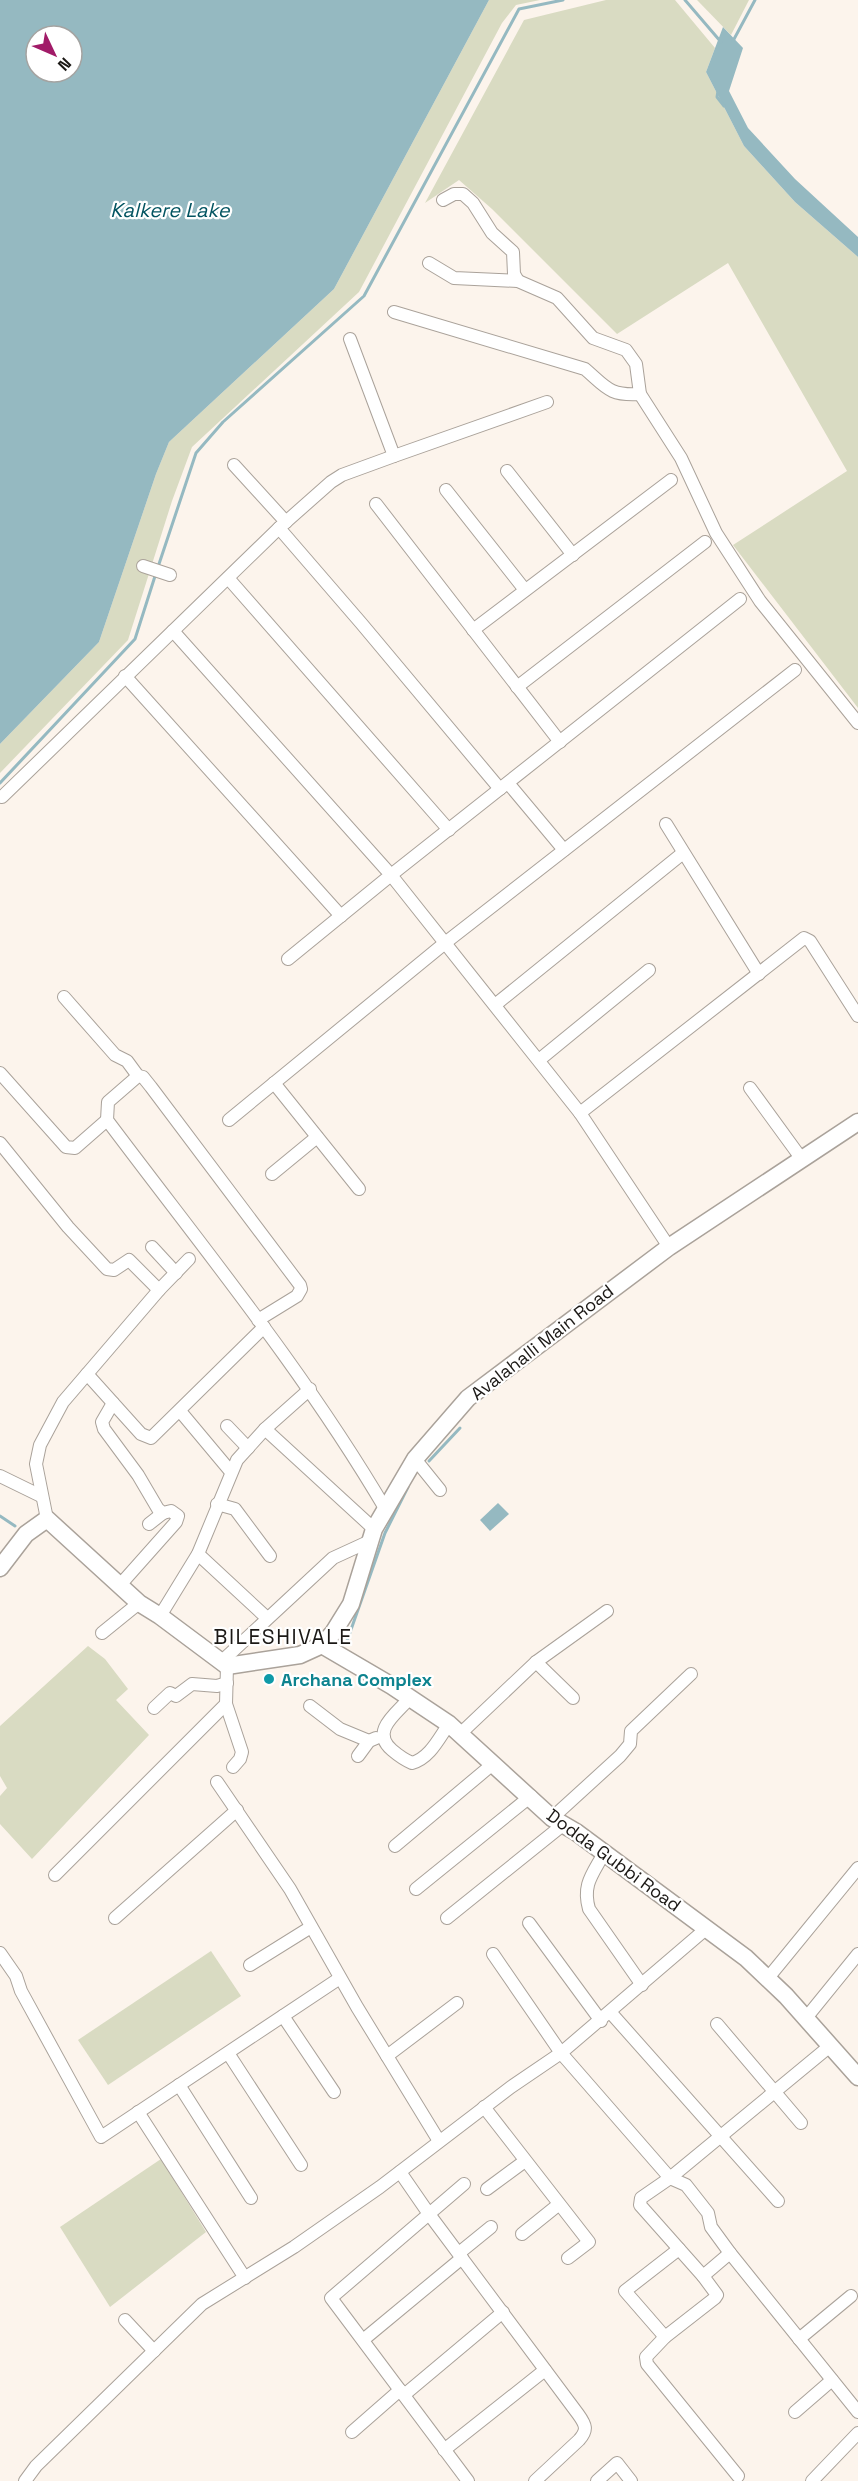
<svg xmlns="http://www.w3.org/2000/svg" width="858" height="2481" font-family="'Space Grotesk',sans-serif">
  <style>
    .green { fill: #d9dbc2 }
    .water { fill: #95b9c1; fill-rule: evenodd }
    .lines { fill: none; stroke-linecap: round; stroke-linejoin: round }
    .stream { stroke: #95b9c1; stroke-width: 3 }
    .minor-casing { stroke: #aaa29a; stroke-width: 14 }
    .secondary-casing { stroke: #aaa29a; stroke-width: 19 }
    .minor { stroke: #fff; stroke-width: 12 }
    .secondary { stroke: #fff; stroke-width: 16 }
    .culture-dot { fill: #0f9aa8; stroke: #fff; stroke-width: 2 }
    .labels { text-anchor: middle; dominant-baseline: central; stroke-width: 4.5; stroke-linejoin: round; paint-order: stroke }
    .street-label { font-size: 18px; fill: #1b1815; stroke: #fff }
    .culture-label { font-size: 18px; font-weight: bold; fill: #0d838f; stroke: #fff; text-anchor: start }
    .water-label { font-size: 20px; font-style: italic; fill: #035461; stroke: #fff }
    .quarter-label { font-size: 21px; letter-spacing: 1.5px; fill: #1b1815; stroke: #fff }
  </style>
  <rect width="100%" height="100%" fill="#fcf4ec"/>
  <g class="green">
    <path d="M 489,0 L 540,0 L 516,5 L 502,23 L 359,292 L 192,447 L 172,501 L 128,640 L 0,773 L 0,744 L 99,642 L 156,474 L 169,442 L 334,289 Z"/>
    <path d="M 606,0 L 675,0 L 715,48 L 706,72 L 744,146 L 795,202 L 858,257 L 858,708 L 733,545 L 847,471 L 728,263 L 617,334 L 492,209 L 459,180 L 425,203 L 524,20 Z"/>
    <path d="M 697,0 L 749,0 L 731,35 Z"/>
    <path d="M 88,1646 L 105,1659 L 128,1689 L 116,1700 L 149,1735 L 32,1859 L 0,1824 L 0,1796 L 7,1788 L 0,1776 L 0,1726 Z"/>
    <path d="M 211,1951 L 241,1996 L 108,2085 L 78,2040 Z"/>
    <path d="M 161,2159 L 206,2232 L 110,2307 L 60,2227 Z"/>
  </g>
  <g class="water">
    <path d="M 0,0 L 489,0 L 334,289 L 169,442 L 156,474 L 99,642 L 0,744 ZM 36,36 L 72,36 L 72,72 L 36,72 Z"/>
    <path d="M 723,27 L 743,48 L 729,91 L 748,128 L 795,179 L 858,237 L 858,257 L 795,202 L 744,146 L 706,72 Z"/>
    <path d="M 498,1503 L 509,1514 L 490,1531 L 480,1520 Z"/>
  </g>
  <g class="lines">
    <g class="stream">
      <path d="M 685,0 L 721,42"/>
      <path d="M 733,41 L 755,0"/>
      <path d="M 718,91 L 717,97 L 724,106"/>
      <path d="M 158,567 L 196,453 L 223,422 L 364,296 L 519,9 L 563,0"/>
      <path d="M 0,783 L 135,639 L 156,573"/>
      <path d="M 429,1461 L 460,1428"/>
      <path d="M 0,1516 L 15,1526"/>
      <path d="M 347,1641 L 385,1533 L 408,1487"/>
    </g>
    <defs>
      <g id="minor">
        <path d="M 443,200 L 454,194 L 463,194 L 473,203 L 492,233 L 513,252 L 514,274 L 518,281"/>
        <path d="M 429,263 L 454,278 L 518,281 L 557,298 L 593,338 L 626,350 L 636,364 L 640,394 L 681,458 L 716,533 L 760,601 L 858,723"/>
        <path d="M 394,312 L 585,369 C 606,387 609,396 640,394"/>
        <path d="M 350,339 L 394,456"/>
        <path d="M 234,465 L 286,522"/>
        <path d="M 507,471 L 573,555"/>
        <path d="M 446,490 L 525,590"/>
        <path d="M 376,504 L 560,742"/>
        <path d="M 279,528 L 361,623 L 500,789"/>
        <path d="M 143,566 L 170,575"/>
        <path d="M 228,578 L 449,830"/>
        <path d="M 473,630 L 671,480"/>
        <path d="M 173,631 L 391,875 L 288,959"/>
        <path d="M 125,676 L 341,916"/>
        <path d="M 517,687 L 705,542"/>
        <path d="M 508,783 L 564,850"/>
        <path d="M 2,797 L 279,528 L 331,482 L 342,475 L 394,456 L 547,402"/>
        <path d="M 666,824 L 759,974"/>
        <path d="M 64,997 L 115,1055 L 127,1061 L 138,1076"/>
        <path d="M 495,1005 L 683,853"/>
        <path d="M 539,1060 L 649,970"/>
        <path d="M 0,1073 L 66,1147 L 75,1148 L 107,1120"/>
        <path d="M 274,1083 L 359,1189"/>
        <path d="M 750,1088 L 801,1158"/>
        <path d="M 580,1113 L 804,938 L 810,941 L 858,1016"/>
        <path d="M 229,1120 L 445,943 L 795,670"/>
        <path d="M 0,1143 L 68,1227 L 107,1269 L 114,1270 L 129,1260 L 159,1290"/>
        <path d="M 272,1174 L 317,1137"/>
        <path d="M 152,1247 L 176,1273"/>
        <path d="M 669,1247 L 580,1113 L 391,875 L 740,599"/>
        <path d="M 258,1320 L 297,1296 L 301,1289 L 300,1285 L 151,1087 L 143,1077 L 138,1076 L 108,1102 L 107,1120 C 203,1248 305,1372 386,1510"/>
        <path d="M 87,1374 L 141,1434 L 151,1438 L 264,1327"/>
        <path d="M 113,1403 L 102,1422 L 104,1429 L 138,1475 L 158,1509 L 163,1513 L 171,1511 L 178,1516 L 176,1522 L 120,1585"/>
        <path d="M 180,1411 L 231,1472"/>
        <path d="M 227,1426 L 248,1448"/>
        <path d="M 265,1429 L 374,1529"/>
        <path d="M 415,1459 L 440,1490"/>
        <path d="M 0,1476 L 41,1496"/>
        <path d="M 217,1504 L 235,1509 L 270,1556"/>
        <path d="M 47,1519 L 36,1464 L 40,1445 L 63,1402 L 159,1290 L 189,1259"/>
        <path d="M 149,1524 L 163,1513"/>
        <path d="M 198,1554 L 267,1618"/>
        <path d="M 160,1616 L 198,1554 L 237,1460 L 265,1429 L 310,1389"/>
        <path d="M 102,1633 L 139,1603"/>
        <path d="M 221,1662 L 333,1558 L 370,1541"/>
        <path d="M 536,1662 L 573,1698"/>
        <path d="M 410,1698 C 396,1714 370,1731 392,1750 C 399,1756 405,1760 412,1763 C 430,1758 439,1738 449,1724"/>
        <path d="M 226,1704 L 242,1752 L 240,1759 L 233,1767"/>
        <path d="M 310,1706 L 340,1729 L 369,1741"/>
        <path d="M 154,1708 L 170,1693 L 176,1696 L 192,1684 L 217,1686 L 227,1683"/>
        <path d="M 460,1734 L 536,1662 L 607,1611"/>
        <path d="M 358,1756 L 369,1741 L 376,1738"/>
        <path d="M 217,1782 L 290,1889 L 357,2007 L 439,2141"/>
        <path d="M 552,1818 L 620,1756 L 630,1744 L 631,1731 L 691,1674"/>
        <path d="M 395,1846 L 494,1763"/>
        <path d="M 604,1853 C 593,1874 582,1884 589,1909 L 642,1985"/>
        <path d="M 55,1875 L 226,1704 L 227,1666"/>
        <path d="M 416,1889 L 531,1796"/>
        <path d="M 115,1918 L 237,1810"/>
        <path d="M 447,1918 L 564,1824"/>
        <path d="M 529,1923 L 601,2021"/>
        <path d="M 0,1953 L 16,1976 L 21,1991 L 101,2137 L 340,1978"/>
        <path d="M 493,1954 L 561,2053 L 670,2178 L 686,2185 L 708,2213 L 711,2227 L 730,2253 L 858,2412"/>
        <path d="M 250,1965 L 311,1927"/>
        <path d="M 768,1978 L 858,1868"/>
        <path d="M 611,2013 L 778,2201"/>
        <path d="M 283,2016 L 334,2092"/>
        <path d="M 806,2018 L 858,1954"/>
        <path d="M 717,2024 L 801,2123"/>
        <path d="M 228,2053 L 301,2165"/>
        <path d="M 387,2056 L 457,2003"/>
        <path d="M 179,2085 L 251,2198"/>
        <path d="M 484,2107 L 589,2242 L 568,2258"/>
        <path d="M 138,2112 L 245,2278"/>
        <path d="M 400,2172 L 429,2214 L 331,2298 L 468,2481"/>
        <path d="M 464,2184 L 429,2214 L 578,2414 C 586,2425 588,2430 579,2440 L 535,2481"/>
        <path d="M 487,2189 L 525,2161"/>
        <path d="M 522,2234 L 558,2205"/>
        <path d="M 459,2253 L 491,2227"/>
        <path d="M 730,2253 L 703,2276 L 717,2295 L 715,2298 L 665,2337 L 646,2357 L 647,2364 L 738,2476"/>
        <path d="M 703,2276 L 640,2205 L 641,2198 L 670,2178 L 830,2046"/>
        <path d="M 125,2320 L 154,2351"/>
        <path d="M 665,2337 L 625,2291 L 679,2249"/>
        <path d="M 799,2339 L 851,2296"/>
        <path d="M 363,2340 L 462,2258"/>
        <path d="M 404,2395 L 503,2312"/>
        <path d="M 795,2412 L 832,2380"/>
        <path d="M 352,2432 L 400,2390"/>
        <path d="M 444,2450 L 545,2370"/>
        <path d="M 25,2481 L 36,2466 L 202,2304 L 294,2247 L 380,2187 L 511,2087 L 561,2053 L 707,1928"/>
        <path d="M 597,2481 L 617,2463 L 631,2481"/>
        <path d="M 812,2481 L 858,2433"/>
      </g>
      <g id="secondary">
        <path d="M 0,1568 L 26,1534 L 47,1519 L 139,1603 L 160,1616 L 227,1666 L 300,1655 L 322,1645 L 333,1633 L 351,1604 L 374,1529 L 415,1459 L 468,1398 L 669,1247 L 858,1122"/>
        <path d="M 322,1645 L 392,1686 L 449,1724 L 552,1818 L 576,1832 L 746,1958 L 786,1996 L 858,2077"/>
      </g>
    </defs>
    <use href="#minor" class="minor-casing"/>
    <use href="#secondary" class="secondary-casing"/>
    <use href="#minor" class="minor"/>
    <use href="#secondary" class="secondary"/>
  </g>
  <circle class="culture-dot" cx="269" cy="1679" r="6"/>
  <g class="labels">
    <g class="street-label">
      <text transform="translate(542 1342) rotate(-38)">Avalahalli Main Road</text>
      <text transform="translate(614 1860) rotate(36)">Dodda Gubbi Road</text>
    </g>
    <g class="culture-label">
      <text x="281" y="1679">Archana Complex</text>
    </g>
    <g class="water-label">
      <text x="170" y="210">Kalkere Lake</text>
    </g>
    <g class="quarter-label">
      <text x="283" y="1636">BILESHIVALE</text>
    </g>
  </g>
  <g transform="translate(54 54) rotate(134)"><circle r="28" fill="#ffffff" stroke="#a4a3a1" stroke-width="1.5"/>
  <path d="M0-4.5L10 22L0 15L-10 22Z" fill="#a11b68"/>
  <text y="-9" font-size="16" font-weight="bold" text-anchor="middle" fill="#1b1815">N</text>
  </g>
</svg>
